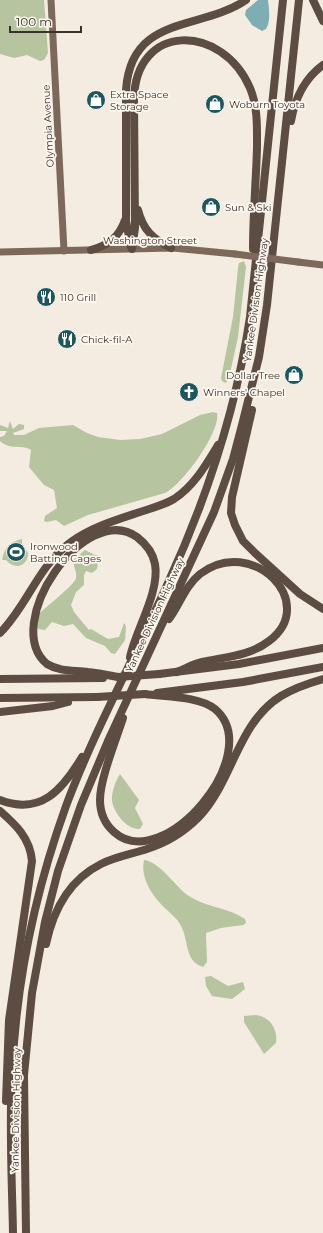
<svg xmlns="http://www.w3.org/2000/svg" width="323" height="1233" font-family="Montserrat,sans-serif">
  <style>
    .green { fill: #b6c4a0 }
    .water { fill: #7eadb3 }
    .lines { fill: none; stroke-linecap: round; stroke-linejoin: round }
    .major { stroke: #7d695c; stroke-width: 7 }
    .highway { stroke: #5c4c42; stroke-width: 8 }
    .major-bridge { stroke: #7d695c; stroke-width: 7 }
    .highway-bridge { stroke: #5c4c42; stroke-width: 8 }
    .labels { text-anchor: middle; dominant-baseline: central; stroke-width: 3.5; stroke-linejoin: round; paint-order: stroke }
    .poi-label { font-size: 10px; fill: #3b312b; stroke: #fbf6ee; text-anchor: start }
    .street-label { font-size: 10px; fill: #3b312b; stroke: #fbf6ee }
  </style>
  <rect width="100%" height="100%" fill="#f4ece1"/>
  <g class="green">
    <path d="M 0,0 L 44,0 L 48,53 L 44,60 L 40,61 L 27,55 L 14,58 L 0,54 Z"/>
    <path d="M 244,261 L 246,267 L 238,337 L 229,378 L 226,383 L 222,381 L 221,378 L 233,317 L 238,268 L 239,263 Z"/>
    <path d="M 213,412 L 217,413 C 221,432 182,485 165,493 L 88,515 L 64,526 L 56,520 L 47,522 L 44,521 L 45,516 L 57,508 L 54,490 L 44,485 L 29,467 L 31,450 C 23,444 11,451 0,441 L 0,437 L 4,436 L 7,431 L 0,431 L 0,425 L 8,428 L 10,421 L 13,429 L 19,424 L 24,425 L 24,429 L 13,433 L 14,435 L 24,435 L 39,428 L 73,425 L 87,433 L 98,437 L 120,440 L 140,439 L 162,434 L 200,415 Z"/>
    <path d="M 22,539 L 22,544 L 28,553 C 28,567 14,570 6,560 L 2,560 C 4,548 11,541 22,539 Z"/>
    <path d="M 85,550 L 95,555 L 99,555 L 97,569 L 92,573 L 86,571 L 84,575 L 84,585 L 76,592 L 71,605 L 74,612 L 89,630 L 91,629 L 108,639 L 119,637 L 124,623 L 126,626 L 125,640 L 115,654 L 111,653 L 105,646 L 86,638 L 73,624 L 64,626 L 52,622 L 45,630 L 38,629 L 37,617 L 39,614 C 45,607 75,585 76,578 C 77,571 73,566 73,560 Z"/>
    <path d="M 120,774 L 139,800 L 135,808 L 143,824 L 140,829 C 127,830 114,813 112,801 C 111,793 116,780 120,774 Z"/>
    <path d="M 144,860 C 158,861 175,885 186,894 C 203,907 227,907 245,919 L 246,923 L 243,925 L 221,928 L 206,933 L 207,962 L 203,967 C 184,961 189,940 181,926 C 178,919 172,915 167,910 C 153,897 140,879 144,860 Z"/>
    <path d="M 211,976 L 228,986 L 243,982 L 245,989 L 232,999 L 212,996 L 206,986 L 205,977 Z"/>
    <path d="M 256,1015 C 270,1017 278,1029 276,1043 L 264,1054 L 244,1022 L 244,1016 Z"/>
  </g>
  <path class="water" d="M 258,0 L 268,0 C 269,10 271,20 266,29 L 262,31 L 252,25 L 245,15 L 246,10 Z"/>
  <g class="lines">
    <g class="major">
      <path d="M 51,0 L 64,251"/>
      <path d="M 0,252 L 173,248 L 235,254"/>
      <path d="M 298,262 L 323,265"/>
    </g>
    <g class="highway">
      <path d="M 313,0 L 323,21"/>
      <path d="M 291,121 C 295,98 304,79 323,65"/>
      <path d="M 138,210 C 143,230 153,239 171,248"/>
      <path d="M 131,247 L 126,221 L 126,90 C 131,14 201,31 246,0"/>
      <path d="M 132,249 L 135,228 L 134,100 C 135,22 222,23 250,88 C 258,107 257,128 257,148 C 256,182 253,215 253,249"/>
      <path d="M 91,250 C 109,245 119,237 125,220"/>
      <path d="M 252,410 L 232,497 L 231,513 L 235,525 L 243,541 L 255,553 L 300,594 L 323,609"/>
      <path d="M 169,619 C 180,604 185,586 200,574 C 252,534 320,603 269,641 C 250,656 224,657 202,662 C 193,664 185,669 177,672"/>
      <path d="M 0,633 C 28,605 37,567 71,542 C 92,527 116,520 140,512 C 152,508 164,505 174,499 C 194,486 206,465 218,445"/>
      <path d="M 159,674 L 239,664 L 323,648"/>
      <path d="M 118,677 C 108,675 98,673 88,672 C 74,670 60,672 47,664 C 0,625 85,500 137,537 C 146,544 153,553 155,564 C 160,592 136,629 130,657"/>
      <path d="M 0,679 L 103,678"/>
      <path d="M 157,693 L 243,682 L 323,667"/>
      <path d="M 0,698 L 97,697"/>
      <path d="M 0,712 L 53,706 L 68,702"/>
      <path d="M 123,718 C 116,740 100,779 100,800 C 100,812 105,824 114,832 C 163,876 267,753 215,709 C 199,696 165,697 145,694"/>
      <path d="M 0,800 C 41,816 63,789 82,757"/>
      <path d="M 0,811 C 16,825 30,838 32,861 L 9,1020 L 6,1101"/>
      <path d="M 46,944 C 53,911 69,880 101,864 C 115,857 132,854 147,849 C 166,843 184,832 198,818 C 233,782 237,723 281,696 C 294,688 309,683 323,679"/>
      <path d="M 13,1233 C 12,1180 9,1127 12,1074 C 16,983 35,892 66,806 C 94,731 135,657 168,583 C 207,498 236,410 250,317 L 283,0"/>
      <path d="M 26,1233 L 24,1075 L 32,993 L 45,922 L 58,871 L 81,805 L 108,741 L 214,512 L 233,459 L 242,425 L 259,357 L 267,305 L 299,0"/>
    </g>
    <path class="major-bridge" d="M 235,254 L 298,262"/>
    <g class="highway-bridge">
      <path d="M 118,677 L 159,674"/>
      <path d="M 97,697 L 145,694"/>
    </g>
  </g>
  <defs>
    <symbol id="shop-disc" viewBox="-11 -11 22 22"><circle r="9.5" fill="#1e565f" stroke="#fbf6ee"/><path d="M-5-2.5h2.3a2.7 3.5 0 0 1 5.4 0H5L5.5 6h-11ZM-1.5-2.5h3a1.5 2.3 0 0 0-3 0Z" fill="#fff"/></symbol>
    <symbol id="restaurant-disc" viewBox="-11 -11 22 22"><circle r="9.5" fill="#1e565f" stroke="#fbf6ee"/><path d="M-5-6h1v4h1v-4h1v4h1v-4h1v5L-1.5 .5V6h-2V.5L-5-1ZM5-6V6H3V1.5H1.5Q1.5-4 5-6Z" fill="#fff"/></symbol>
    <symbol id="church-disc" viewBox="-11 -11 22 22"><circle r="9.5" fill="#1e565f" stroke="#fbf6ee"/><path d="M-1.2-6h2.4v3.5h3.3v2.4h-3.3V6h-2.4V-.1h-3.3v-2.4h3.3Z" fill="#fff"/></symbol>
    <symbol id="stadium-disc" viewBox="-11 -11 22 22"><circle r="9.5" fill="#1e565f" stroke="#fbf6ee"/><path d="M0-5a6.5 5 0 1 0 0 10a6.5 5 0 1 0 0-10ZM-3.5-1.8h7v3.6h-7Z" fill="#fff"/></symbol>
  </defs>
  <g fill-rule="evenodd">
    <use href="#shop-disc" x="85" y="89" width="22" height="22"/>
    <use href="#shop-disc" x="204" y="93" width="22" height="22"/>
    <use href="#shop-disc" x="200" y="196" width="22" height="22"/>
    <use href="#restaurant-disc" x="35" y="286" width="22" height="22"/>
    <use href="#restaurant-disc" x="56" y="328" width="22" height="22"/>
    <use href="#shop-disc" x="283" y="364" width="22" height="22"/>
    <use href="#church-disc" x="178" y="381" width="22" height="22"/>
    <use href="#stadium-disc" x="5" y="541" width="22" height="22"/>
  </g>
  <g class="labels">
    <g class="poi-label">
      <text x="110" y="94">Extra Space<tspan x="110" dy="12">Storage</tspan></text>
      <text x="229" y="104">Woburn Toyota</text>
      <text x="225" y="207">Sun &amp; Ski</text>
      <text x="60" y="297">110 Grill</text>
      <text x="81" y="339">Chick-fil-A</text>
      <text x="280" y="375" text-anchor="end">Dollar Tree</text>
      <text x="203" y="392">Winners' Chapel</text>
      <text x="30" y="546">Ironwood<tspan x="30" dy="12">Batting Cages</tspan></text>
    </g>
    <g class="street-label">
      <text transform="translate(48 126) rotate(-93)">Olympia Avenue</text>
      <text x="150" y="240">Washington Street</text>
      <text transform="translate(256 300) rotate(-82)">Yankee Division Highway</text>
      <text transform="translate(155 615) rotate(-65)">Yankee Division Highway</text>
      <text transform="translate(16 1110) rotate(-89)">Yankee Division Highway</text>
    </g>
  </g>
  <path d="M10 26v6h71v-6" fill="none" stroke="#3b312b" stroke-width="2"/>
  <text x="16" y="26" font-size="12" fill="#3b312b" stroke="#fbf6ee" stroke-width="3" paint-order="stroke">100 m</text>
</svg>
